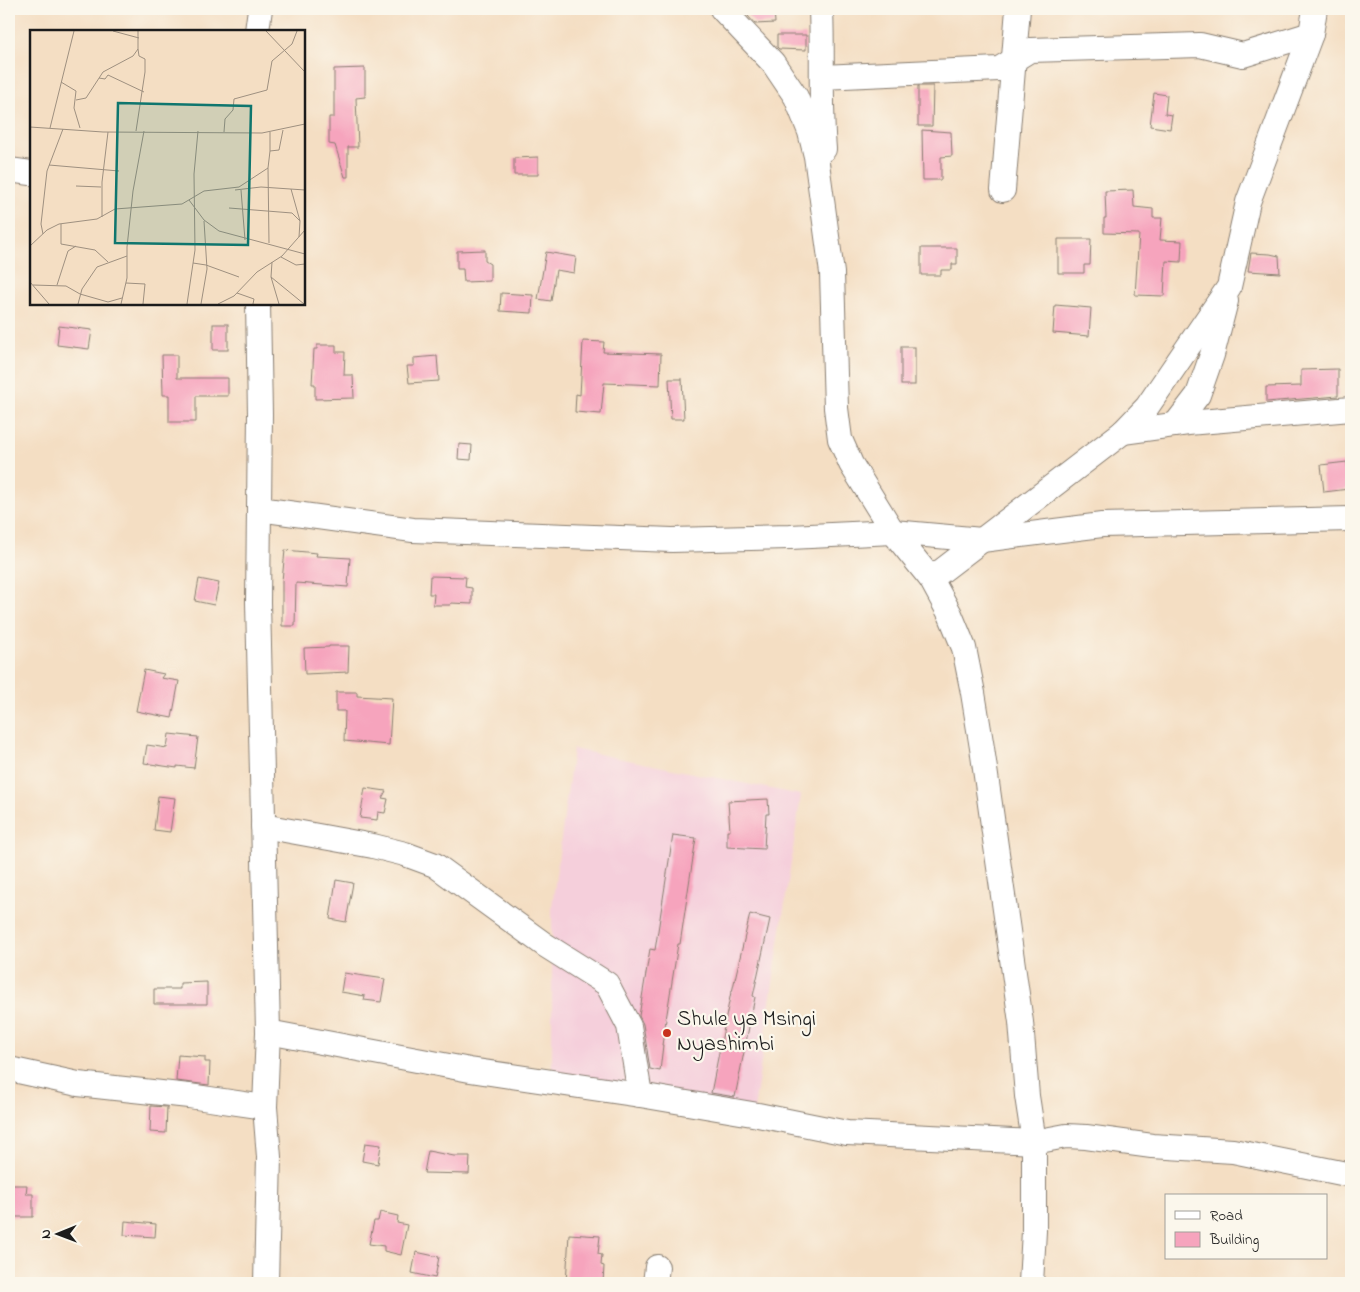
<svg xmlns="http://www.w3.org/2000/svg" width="1360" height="1292" font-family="'Indie Flower',sans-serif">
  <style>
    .built { fill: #f5cfdb }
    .building { fill: #f6a4bd }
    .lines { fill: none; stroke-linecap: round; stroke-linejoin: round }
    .minor-casing { stroke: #887d70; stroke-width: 26 }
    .minor { stroke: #fff; stroke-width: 24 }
    .poi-dot { fill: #c8321e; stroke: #fbf7ec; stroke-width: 2 }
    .labels { text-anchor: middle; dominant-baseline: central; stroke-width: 4.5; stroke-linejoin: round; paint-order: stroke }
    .poi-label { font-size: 22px; fill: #1c1c1c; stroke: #fbf7ec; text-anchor: start }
    .inset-road { fill: none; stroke: #9e9080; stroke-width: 1 }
    .view { fill: #0f766e; fill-opacity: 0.15; stroke: #0f766e; stroke-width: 2.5 }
    .inset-edge { fill: none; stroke: #1c1c1c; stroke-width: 2.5 }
  </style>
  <rect width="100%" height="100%" fill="#fbf7ec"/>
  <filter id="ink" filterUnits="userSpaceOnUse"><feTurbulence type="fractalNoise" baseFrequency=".02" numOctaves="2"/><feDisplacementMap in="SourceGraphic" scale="10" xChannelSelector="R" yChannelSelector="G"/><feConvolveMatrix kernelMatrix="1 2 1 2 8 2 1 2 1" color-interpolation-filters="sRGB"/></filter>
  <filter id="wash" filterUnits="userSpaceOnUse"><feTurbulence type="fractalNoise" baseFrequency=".0096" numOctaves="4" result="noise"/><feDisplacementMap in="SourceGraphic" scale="20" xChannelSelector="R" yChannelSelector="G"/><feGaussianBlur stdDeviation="1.12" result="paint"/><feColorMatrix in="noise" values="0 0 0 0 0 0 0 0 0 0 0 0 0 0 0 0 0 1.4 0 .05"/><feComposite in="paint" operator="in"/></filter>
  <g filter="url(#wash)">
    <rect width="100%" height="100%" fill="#f4dec3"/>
    <path class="built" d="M 573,749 L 801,795 L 754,1110 L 552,1077 L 552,906 Z"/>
    <g id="blocks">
      <g class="building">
        <path d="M 747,9 L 774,9 L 775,23 L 755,24 L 748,16 Z"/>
        <path d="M 777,35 L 806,35 L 806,50 L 779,49 L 777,47 Z"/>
        <path d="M 365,68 L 365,97 L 356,98 L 358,147 L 348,147 L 348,177 L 345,177 L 335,145 L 329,144 L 329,117 L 334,117 L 334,69 Z"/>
        <path d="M 918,86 L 933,86 L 932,126 L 918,126 Z"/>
        <path d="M 1154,93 L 1167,95 L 1165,114 L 1172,115 L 1170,129 L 1150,126 Z"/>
        <path d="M 922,130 L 951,132 L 952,156 L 941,157 L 941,180 L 923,180 Z"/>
        <path d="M 538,157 L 538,175 L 514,175 L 514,158 Z"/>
        <path d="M 1133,190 L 1134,207 L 1153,209 L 1153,218 L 1162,218 L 1160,240 L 1182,241 L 1181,262 L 1166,261 L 1164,296 L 1135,295 L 1139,234 L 1104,233 L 1104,218 L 1106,218 L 1105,191 Z"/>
        <path d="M 1058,239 L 1091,239 L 1090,265 L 1084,265 L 1084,273 L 1058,273 Z"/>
        <path d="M 921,248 L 957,248 L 957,264 L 952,264 L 952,270 L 941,270 L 941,275 L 921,275 Z"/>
        <path d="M 485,250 L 485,261 L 490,264 L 490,281 L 464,282 L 463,269 L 457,269 L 457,251 Z"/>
        <path d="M 546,252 L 576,257 L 574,273 L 556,270 L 551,301 L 538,299 Z"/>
        <path d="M 1251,253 L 1270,254 L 1279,256 L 1280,273 L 1248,271 Z"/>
        <path d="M 501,293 L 533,295 L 532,313 L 500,311 Z"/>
        <path d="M 1055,305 L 1091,308 L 1089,336 L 1053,333 Z"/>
        <rect x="213" y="324" width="15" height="26"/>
        <path d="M 59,326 L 92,330 L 89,349 L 57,345 Z"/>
        <path d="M 583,341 L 604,342 L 603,352 L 661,354 L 660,385 L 604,383 L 601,414 L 575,412 L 576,394 L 580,395 Z"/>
        <path d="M 317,345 L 336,345 L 336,352 L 345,352 L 344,375 L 353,375 L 354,398 L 315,399 L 315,384 L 312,384 L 314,349 L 317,349 Z"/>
        <rect x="901" y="347" width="14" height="38"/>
        <path d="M 162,355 L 177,355 L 177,378 L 228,378 L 228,396 L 196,396 L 196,422 L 169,422 L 169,395 L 163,395 Z"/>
        <path d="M 437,356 L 439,381 L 409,383 L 407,366 L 414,366 L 414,358 Z"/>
        <path d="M 1338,369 L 1338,396 L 1266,402 L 1266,387 L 1301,386 L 1301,370 Z"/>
        <path d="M 669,379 L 682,379 L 684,419 L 671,419 Z"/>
        <path d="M 459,444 L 472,445 L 471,460 L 458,459 Z"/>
        <path d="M 1347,462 L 1349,489 L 1324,492 L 1321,465 Z"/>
        <path d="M 285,550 L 317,553 L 316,556 L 350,558 L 348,587 L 296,583 L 295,626 L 282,626 L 282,581 Z"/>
        <path d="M 430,576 L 466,577 L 465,587 L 472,588 L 472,604 L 451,603 L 450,605 L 433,605 L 434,594 L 429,594 Z"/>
        <path d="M 199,579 L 219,583 L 214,605 L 195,601 Z"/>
        <path d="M 329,646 L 349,646 L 348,672 L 305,674 L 304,648 L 329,647 Z"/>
        <path d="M 144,670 L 164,674 L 161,678 L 179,681 L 172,718 L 136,711 Z"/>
        <path d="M 336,692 L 357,692 L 357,696 L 392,698 L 389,745 L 344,741 L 345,711 L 336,711 Z"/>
        <path d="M 169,734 L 198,737 L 194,768 L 177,766 L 177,768 L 144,763 L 147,745 L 167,748 Z"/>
        <path d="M 365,788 L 386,791 L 382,798 L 388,799 L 385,813 L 378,812 L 377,820 L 360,818 Z"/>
        <path d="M 158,796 L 175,798 L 170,832 L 154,830 Z"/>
        <path d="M 768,799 L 769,814 L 766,814 L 764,849 L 727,847 L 727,831 L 730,831 L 728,801 Z"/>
        <path d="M 673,835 L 696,838 L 680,944 L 678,944 L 662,1045 L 663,1045 L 660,1071 L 650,1069 L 643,1024 L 639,1016 L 650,949 L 655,950 Z"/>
        <path d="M 336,880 L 353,883 L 346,922 L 330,919 Z"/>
        <path d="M 750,914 L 770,919 L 753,996 L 755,997 L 735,1097 L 711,1093 L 731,992 L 732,992 Z"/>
        <path d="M 344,973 L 385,979 L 381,1002 L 364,1000 L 365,996 L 341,992 Z"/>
        <path d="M 207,982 L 207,1004 L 154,1004 L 154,989 L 180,989 L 180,983 Z"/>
        <path d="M 178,1055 L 205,1057 L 205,1062 L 210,1062 L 209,1085 L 176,1081 Z"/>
        <path d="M 151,1106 L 167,1107 L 166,1133 L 150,1132 Z"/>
        <path d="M 365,1143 L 381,1145 L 378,1164 L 362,1161 Z"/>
        <path d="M 428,1151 L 454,1156 L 470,1156 L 469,1174 L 424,1173 Z"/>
        <path d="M 9,1185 L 27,1185 L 26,1194 L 33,1194 L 33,1217 L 9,1217 Z"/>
        <path d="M 380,1212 L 398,1216 L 397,1223 L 407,1225 L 401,1255 L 384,1251 L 384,1246 L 369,1244 L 374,1221 L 378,1221 Z"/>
        <path d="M 125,1221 L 156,1224 L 155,1237 L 124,1235 Z"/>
        <path d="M 569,1234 L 600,1236 L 598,1254 L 602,1255 L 601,1265 L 604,1266 L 603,1283 L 566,1283 Z"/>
        <path d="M 416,1252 L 439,1257 L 435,1278 L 412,1273 Z"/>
      </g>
    </g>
  </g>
  <g filter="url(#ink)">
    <use href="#blocks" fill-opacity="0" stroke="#887d70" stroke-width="1"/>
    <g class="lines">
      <defs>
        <g id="minor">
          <path d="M 722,9 L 773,63 L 796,97 L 810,132 L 816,156 L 832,273 L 836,408 L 840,439 L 851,464 L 893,532 L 931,579 L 950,614 L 964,648 L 973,693 L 982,748 L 1021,1022 L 1027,1096 L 1034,1142 L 1034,1231 L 1031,1283"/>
          <path d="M 821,9 C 823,56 820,103 824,149"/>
          <path d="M 257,31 L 260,9"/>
          <path d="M 822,77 L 999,69 L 1030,50 L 1200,45 L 1243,55 L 1311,34"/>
          <path d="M 9,170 L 31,173"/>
          <path d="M 1003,190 L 1018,9"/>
          <path d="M 258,304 L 260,414 L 258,602 L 268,1032 L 265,1107 L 269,1157 L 266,1283"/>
          <path d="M 1175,425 L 1198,395 L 1212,355 L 1226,301"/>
          <path d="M 1123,432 L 1188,423 L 1351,409"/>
          <path d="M 259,509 L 413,530 L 672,540 L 790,537 L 893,532 L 982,540 L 1102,525 L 1351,519"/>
          <path d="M 931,579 L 1123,432 L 1147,407 L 1229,287 L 1248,202 L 1311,34 L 1315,9"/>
          <path d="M 263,826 L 373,846 L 405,854 L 435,865 L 545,945 L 607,984 L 629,1026 L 640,1095"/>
          <path d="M 268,1032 L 470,1070 L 640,1095 L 758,1115 L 847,1133 L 1034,1142 L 1066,1136 L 1086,1137 L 1152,1146 L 1233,1151 L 1351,1175"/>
          <path d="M 9,1069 L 78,1084 L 189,1096 L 265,1107"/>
          <path d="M 655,1283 L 657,1267"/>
        </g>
      </defs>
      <use href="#minor" class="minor-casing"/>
      <use href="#minor" class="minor"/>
    </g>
  </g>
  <circle class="poi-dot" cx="667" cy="1033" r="5"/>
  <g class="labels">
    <g class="poi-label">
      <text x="677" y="1020">Shule ya Msingi<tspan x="677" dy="25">Nyashimbi</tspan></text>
    </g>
  </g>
  <g transform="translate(30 30)">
    <rect width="275" height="275" fill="#f4dec3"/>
    <path class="inset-road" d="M 83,1 L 109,8M 236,1 L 275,42M 69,48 L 75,49 L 78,45 L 114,62M 31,52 L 46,61 L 44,78 L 50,98M 46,70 L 56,68 L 73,42 L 103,26 L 108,19 L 108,1M 0,97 L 73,102 L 232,103 L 275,94M 20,98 L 44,1M 106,101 L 115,42 L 115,29 L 109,26 L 108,19M 194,102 L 195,89 L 203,80 L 204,69 L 237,60 L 242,31 L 262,14 L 267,1M 240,121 L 240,102M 19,135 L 89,141M 238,138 L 239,213M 46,156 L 71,157M 261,159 L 270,191 L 269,207M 205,160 L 231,157 L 275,160M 211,160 L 215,210M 159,170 L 174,190 L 189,201 L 275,224M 199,178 L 262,183 L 270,191M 72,187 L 72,152 L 78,102M 31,194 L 31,214 L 65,220 L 78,232M 13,204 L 11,194 L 17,141 L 33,99M 0,216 L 17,200 L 29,194 L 67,189 L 85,179 L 152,174 L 174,161 L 209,157 L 238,138 L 240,121 L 249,120 L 253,100M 251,227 L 266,235 L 275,234M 242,232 L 241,247 L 274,274M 163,233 L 176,235 L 209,247M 241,247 L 249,274M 0,252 L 19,274M 96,253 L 115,254 L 113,274M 3,255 L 36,256 L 50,264 L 78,272 L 92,268M 27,255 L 38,221 L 46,216M 207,263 L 224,269 L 223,274M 48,274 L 52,259 L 67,237 L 97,226M 91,274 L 97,248 L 97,217 L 103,161 L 114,101M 157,274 L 165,220 L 164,144 L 168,101M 171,274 L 177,239 L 174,191M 188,274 L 204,266 L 227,242 L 252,226 L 275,200"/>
    <path class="view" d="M 88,73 L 221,76 L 218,215 L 85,213 Z"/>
    <rect width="275" height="275" class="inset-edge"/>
  </g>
  <rect width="1360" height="1292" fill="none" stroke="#fbf7ec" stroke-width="30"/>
  <rect x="1165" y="1194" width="162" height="65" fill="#fbf7ec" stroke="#a29f99"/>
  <rect x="1175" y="1211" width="25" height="8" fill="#ffffff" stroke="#a29f99"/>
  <text x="1210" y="1220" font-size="15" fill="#1c1c1c">Road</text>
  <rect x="1175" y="1232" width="25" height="15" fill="#f6a4bd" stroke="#a29f99"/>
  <text x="1210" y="1244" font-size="15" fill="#1c1c1c">Building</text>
  <g transform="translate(58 1234) rotate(269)" stroke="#fbf7ec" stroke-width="4" paint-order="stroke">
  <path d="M0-4L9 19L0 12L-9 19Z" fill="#1c1c1c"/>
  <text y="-8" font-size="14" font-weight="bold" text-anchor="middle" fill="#1c1c1c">N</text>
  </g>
</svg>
